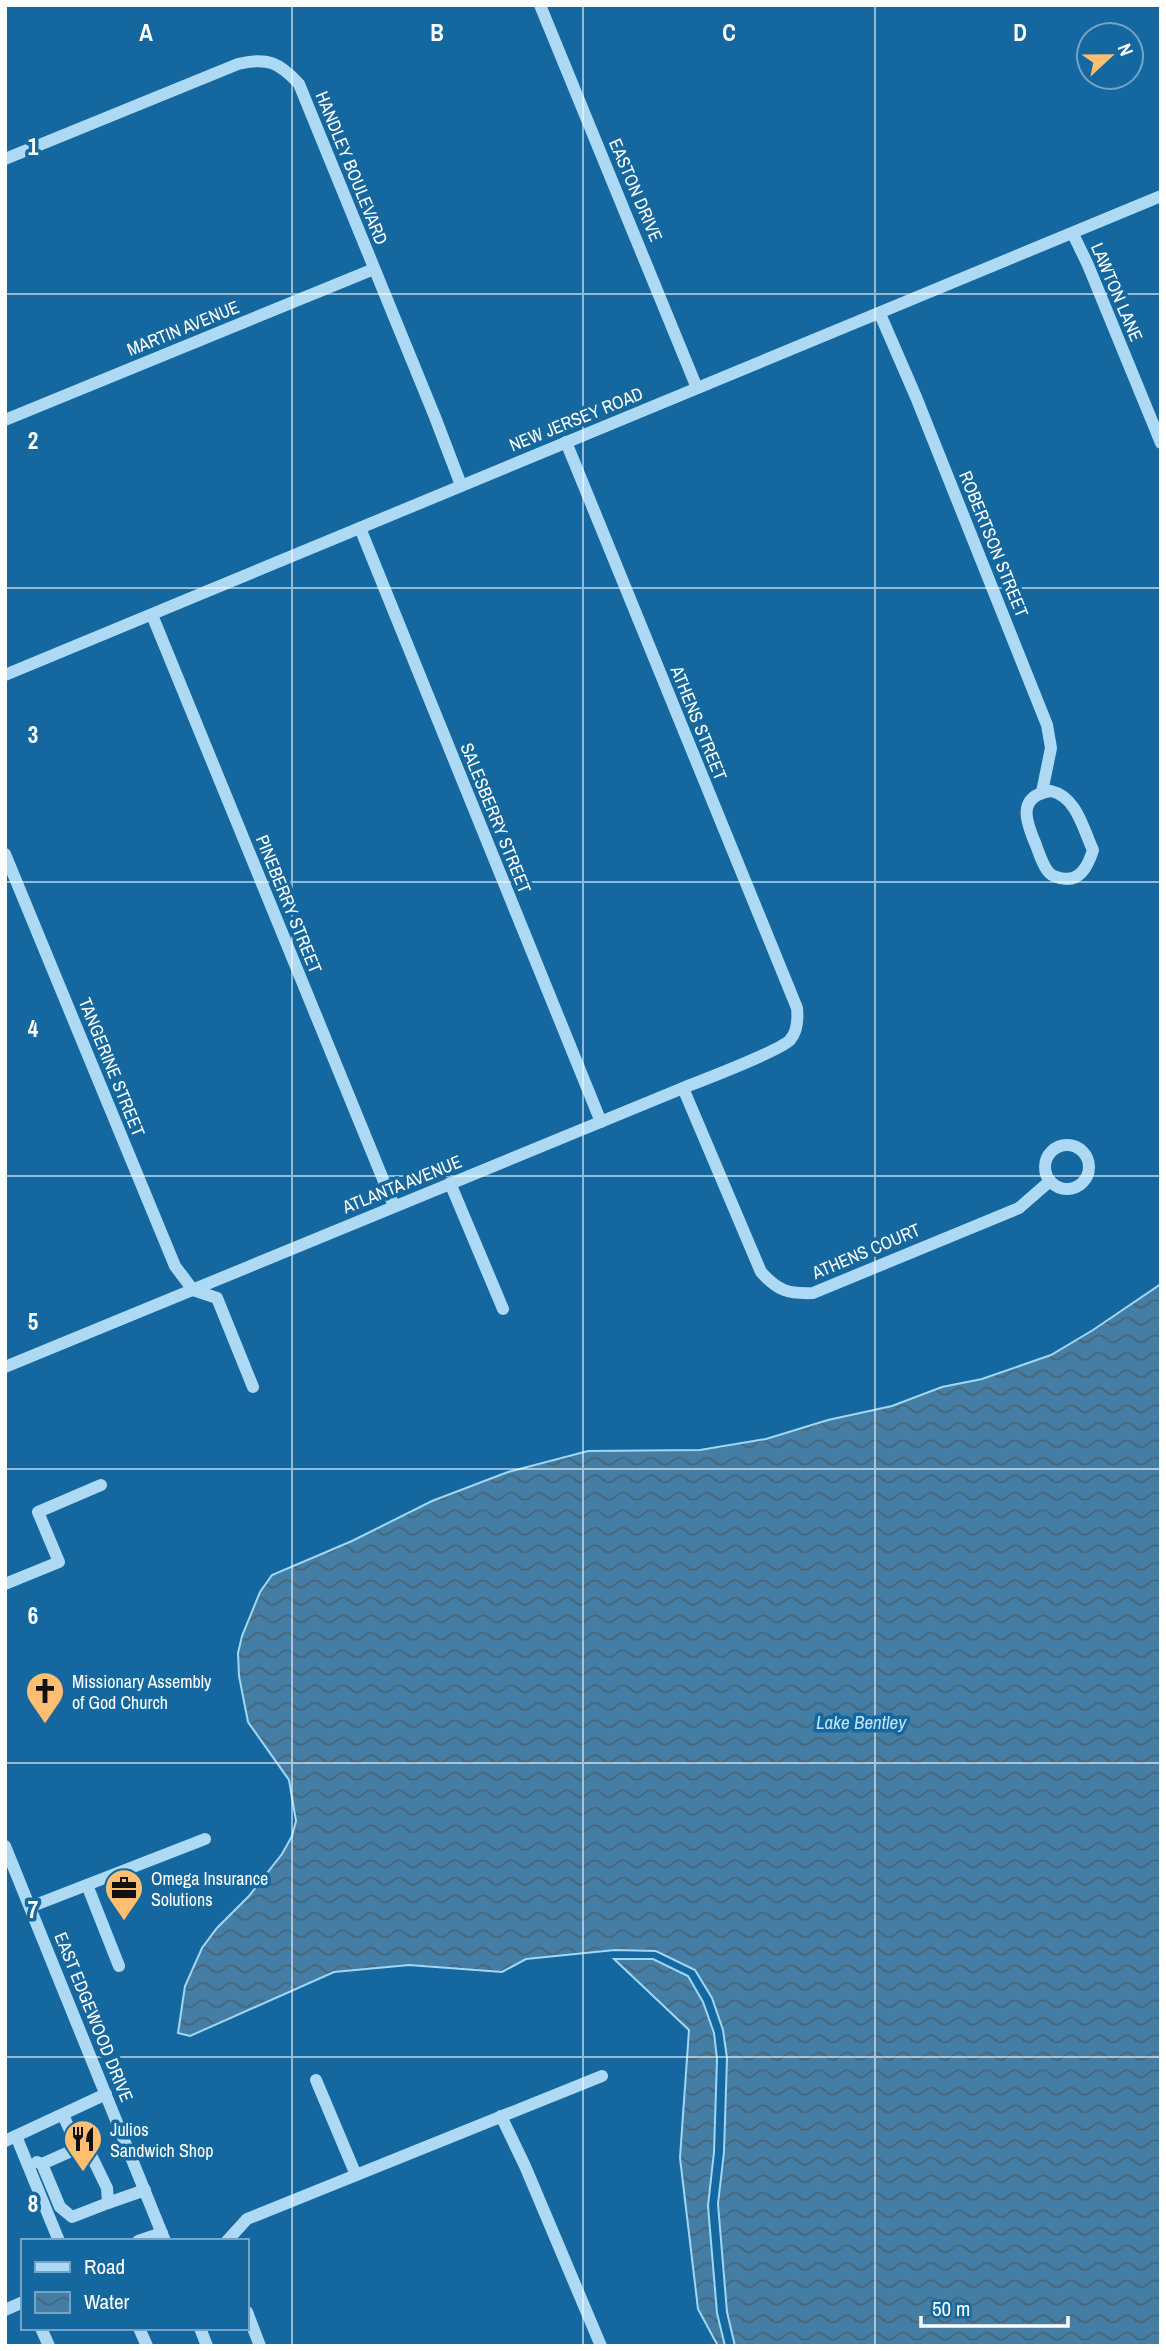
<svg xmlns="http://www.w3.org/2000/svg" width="1166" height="2351" font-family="'Archivo Narrow',sans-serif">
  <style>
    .water { fill: url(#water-waves); stroke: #a0d6f6; stroke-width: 2 }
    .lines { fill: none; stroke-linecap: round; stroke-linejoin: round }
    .minor { stroke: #aed9f4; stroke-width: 12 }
    .grid { fill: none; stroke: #fff; stroke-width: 2; stroke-opacity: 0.55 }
    .labels { text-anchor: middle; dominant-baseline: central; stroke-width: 7; stroke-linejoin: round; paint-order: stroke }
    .street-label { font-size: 18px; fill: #fff; stroke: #15689f }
    .poi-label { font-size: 18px; fill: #fff; stroke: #15689f; text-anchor: start }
    .water-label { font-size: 19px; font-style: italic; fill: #c1e5fa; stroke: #15689f }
    .grid-label { font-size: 23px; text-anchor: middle; font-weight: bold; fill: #fff; stroke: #15689f; stroke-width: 7; stroke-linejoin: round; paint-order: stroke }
  </style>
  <defs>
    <pattern id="water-waves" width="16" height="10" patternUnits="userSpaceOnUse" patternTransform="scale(1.75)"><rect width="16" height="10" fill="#447ea4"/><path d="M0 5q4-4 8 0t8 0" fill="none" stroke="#486578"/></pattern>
  </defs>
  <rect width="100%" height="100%" fill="#15689f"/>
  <g class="water">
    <path d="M 1161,1284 L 1161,2346 L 735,2346 L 727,2312 L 718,2204 L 724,2152 L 727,2058 L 723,2030 L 712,1998 L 695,1970 L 656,1951 L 615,1950 L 526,1959 L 502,1972 L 409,1965 L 334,1972 L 190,2036 L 178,2033 L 185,1986 L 202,1948 L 217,1928 L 249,1896 L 282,1854 L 292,1836 L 296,1821 L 289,1780 L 248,1722 L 239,1676 L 238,1653 L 242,1636 L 260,1592 L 272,1575 L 352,1541 L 432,1501 L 508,1472 L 588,1451 L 700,1450 L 766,1439 L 828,1420 L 892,1406 L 942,1387 L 982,1379 L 1051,1355 L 1093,1330 Z"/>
    <path d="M 614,1959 L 653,1959 L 688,1976 L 703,2002 L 714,2033 L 717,2059 L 714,2152 L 708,2206 L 717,2313 L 725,2346 L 718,2346 L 698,2309 L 680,2158 L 689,2030 Z"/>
  </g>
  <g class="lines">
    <g class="minor">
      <path d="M 540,5 L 697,388"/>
      <path d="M 5,159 L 238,64 C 267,57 279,62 299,84 L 435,417 L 461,485"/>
      <path d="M 1073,234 L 1088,265 L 1161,443"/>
      <path d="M 880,314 L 916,397 L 1047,725 L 1051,748 L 1042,792"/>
      <path d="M 5,420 L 374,269"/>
      <path d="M 360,528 L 601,1122"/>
      <path d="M 152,615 L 394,1206"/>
      <path d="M 5,675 L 1161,196"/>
      <path d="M 1051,791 C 1077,797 1083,829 1093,850 C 1088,866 1080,883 1060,878 C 1055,877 1050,875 1047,870 C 1042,863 1039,853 1036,845 C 1026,822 1016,796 1051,791 Z"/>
      <path d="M 5,854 L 175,1266 L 193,1290 L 217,1298 L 253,1387"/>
      <path d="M 683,1088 L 761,1272 C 778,1291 788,1294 813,1293 L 1019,1208 L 1050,1181"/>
      <circle cx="1067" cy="1167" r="22"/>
      <path d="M 450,1183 L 503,1309"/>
      <path d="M 5,1367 L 683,1088 C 703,1080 778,1052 790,1040 C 798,1031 798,1018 797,1008 L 566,442"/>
      <path d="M 5,1584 L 59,1562 L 38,1512 L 101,1485"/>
      <path d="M 5,1846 L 165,2241"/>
      <path d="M 87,1885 L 119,1966"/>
      <path d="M 30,1907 L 205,1839"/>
      <path d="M 316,2080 L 356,2175"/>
      <path d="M 501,2116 L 525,2166 L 601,2346"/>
      <path d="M 16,2136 L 59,2241"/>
      <path d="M 5,2141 L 106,2094"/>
      <path d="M 37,2162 L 42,2164 L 78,2148"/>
      <path d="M 42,2164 L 60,2207 L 72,2217 L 108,2203 L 107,2188 L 91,2155 L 78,2148 L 63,2115"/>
      <path d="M 108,2203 L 145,2190"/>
      <path d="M 138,2241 L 162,2233"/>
      <path d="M 227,2241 L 247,2219 L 602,2076"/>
      <path d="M 5,2310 L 23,2302"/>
      <path d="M 247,2312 L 260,2346"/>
      <path d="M 41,2328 L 49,2346"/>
      <path d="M 139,2328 L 147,2346"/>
      <path d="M 200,2328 L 207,2346"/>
    </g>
  </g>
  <path class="grid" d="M 292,5 L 292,2346M 583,5 L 583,2346M 875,5 L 875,2346M 5,294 L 1161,294M 5,588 L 1161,588M 5,882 L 1161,882M 5,1176 L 1161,1176M 5,1469 L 1161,1469M 5,1763 L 1161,1763M 5,2057 L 1161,2057"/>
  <defs>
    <symbol id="church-pin" viewBox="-11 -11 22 30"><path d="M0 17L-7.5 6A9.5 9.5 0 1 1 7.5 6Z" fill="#ffbe70" stroke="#15689f"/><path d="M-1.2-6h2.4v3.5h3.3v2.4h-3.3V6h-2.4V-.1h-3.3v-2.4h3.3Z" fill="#111"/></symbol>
    <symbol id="office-pin" viewBox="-11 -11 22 30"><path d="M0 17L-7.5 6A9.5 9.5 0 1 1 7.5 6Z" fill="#ffbe70" stroke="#15689f"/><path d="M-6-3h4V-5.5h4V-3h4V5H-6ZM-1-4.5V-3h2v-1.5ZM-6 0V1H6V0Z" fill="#111"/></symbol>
    <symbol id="restaurant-pin" viewBox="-11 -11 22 30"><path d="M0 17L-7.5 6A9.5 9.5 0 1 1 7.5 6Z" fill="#ffbe70" stroke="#15689f"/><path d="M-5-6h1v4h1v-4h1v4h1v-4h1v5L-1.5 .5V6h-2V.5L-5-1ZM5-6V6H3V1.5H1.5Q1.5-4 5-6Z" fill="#111"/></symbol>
  </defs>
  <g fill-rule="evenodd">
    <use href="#church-pin" x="23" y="1669" width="44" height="60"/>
    <use href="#office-pin" x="102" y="1866" width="44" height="60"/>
    <use href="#restaurant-pin" x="61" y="2117" width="44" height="60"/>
  </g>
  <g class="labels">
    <g class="street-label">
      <text transform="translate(352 168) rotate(68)">HANDLEY BOULEVARD</text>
      <text transform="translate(636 190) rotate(67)">EASTON DRIVE</text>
      <text transform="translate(1117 292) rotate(67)">LAWTON LANE</text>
      <text transform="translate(183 328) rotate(-22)">MARTIN AVENUE</text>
      <text transform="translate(576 419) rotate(-22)">NEW JERSEY ROAD</text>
      <text transform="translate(994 544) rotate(68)">ROBERTSON STREET</text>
      <text transform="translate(699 723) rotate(68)">ATHENS STREET</text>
      <text transform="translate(496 818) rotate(68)">SALESBERRY STREET</text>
      <text transform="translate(289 904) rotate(68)">PINEBERRY STREET</text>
      <text transform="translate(112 1067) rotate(68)">TANGERINE STREET</text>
      <text transform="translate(402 1184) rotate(-22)">ATLANTA AVENUE</text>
      <text transform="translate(866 1251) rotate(-23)">ATHENS COURT</text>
      <text transform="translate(94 2017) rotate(68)">EAST EDGEWOOD DRIVE</text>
    </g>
    <g class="poi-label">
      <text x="72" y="1681">Missionary Assembly<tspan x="72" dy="21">of God Church</tspan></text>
      <text x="151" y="1878">Omega Insurance<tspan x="151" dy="21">Solutions</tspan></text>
      <text x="110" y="2129">Julios<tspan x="110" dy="21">Sandwich Shop</tspan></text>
    </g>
    <g class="water-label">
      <text x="861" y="1722">Lake Bentley</text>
    </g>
  </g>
  <g class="grid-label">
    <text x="146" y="41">A</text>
    <text x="437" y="41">B</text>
    <text x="729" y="41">C</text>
    <text x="1020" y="41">D</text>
    <text x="33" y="155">1</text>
    <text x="33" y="449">2</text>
    <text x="33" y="743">3</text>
    <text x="33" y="1037">4</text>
    <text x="33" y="1330">5</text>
    <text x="33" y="1624">6</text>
    <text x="33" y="1918">7</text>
    <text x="33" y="2212">8</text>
  </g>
  <rect width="1166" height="2351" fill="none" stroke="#ffffff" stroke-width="14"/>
  <rect x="21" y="2239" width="228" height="91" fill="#15689f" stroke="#73a4c5" stroke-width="2"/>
  <rect x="35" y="2262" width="35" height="10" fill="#aed9f4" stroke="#73a4c5" stroke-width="2"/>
  <text x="84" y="2274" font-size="21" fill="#ffffff">Road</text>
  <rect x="35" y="2292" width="35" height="21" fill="url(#water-waves)" stroke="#73a4c5" stroke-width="2"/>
  <text x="84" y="2309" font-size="21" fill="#ffffff">Water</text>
  <g transform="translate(1110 56) rotate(68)"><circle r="33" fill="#15689f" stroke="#73a4c5" stroke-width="2"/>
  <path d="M0-5L12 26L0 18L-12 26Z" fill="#ffbe70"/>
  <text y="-10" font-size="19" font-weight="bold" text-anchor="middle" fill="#ffffff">N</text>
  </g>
  <path d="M921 2316v10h147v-10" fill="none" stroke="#ffffff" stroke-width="3.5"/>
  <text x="932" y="2316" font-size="21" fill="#ffffff" stroke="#15689f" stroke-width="5" paint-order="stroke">50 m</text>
</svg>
